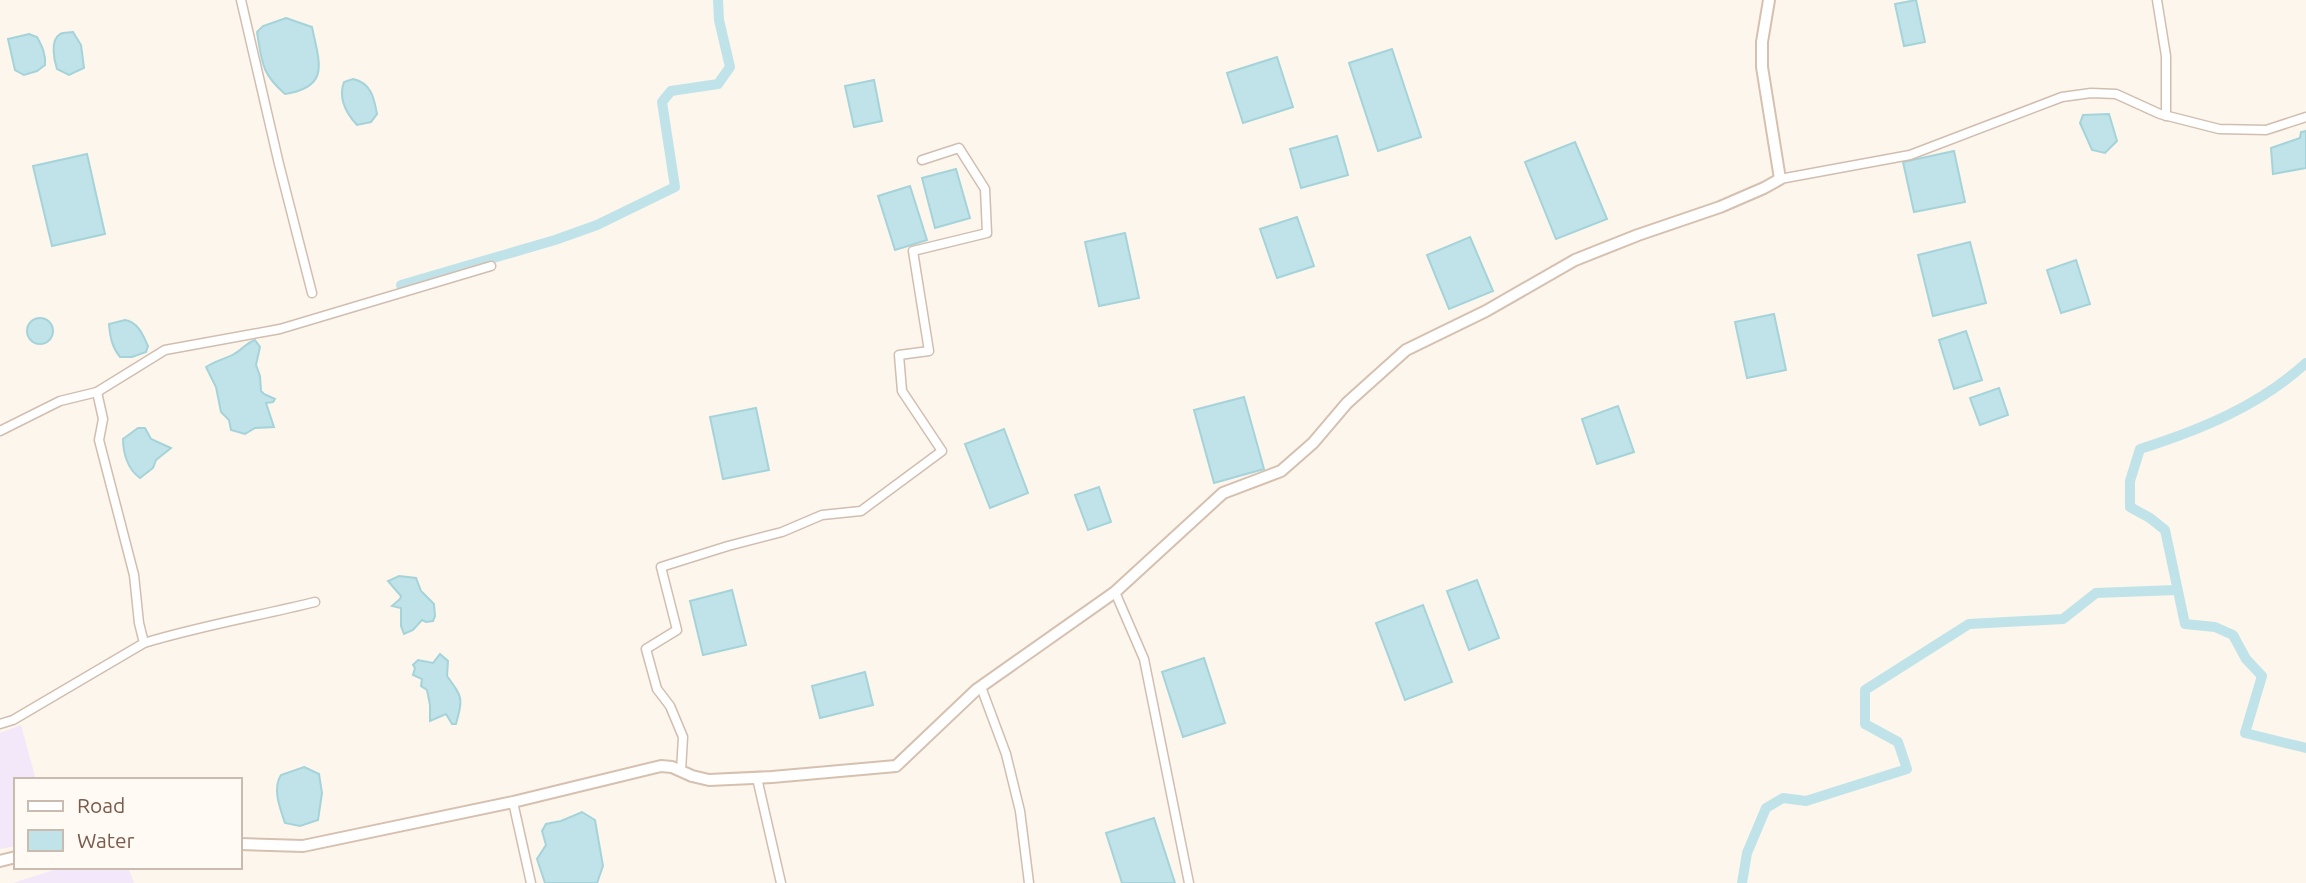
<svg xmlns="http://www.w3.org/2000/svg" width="2306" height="883" font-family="Ubuntu,sans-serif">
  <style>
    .education { fill: #f3e8fa }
    .water { fill: #bfe3e8; stroke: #a5d3da; stroke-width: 2 }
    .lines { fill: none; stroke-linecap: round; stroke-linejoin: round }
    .canal { stroke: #bfe3e8; stroke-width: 10 }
    .street-casing { stroke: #d1beb0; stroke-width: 11 }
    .secondary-casing { stroke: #d6c0b0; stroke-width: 14 }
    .street { stroke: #fff; stroke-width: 8 }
    .secondary { stroke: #fff; stroke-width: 10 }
  </style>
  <rect width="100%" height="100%" fill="#fdf6ec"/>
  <g class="education">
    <path d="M 21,725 L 36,780 L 16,780 L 16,846 L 0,849 L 0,733 Z"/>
    <path d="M 63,867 L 128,867 L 134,883 L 13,883 Z"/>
  </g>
  <g class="water">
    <path d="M 1916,0 L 1925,42 L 1904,46 L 1895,4 Z"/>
    <path d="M 286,18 L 312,27 C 319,62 331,87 285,94 C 261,73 262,62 257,32 L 263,26 Z"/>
    <path d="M 73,32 L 81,45 L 84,68 L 69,75 L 57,69 C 54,60 50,40 60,34 C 64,32 69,33 73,32 Z"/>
    <path d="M 29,34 L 37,37 C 42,46 46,54 45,65 L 37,71 L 24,75 L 15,70 L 8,39 Z"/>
    <path d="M 1392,49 L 1421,137 L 1378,151 L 1349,63 Z"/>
    <path d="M 1277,57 L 1293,107 L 1243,123 L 1227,73 Z"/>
    <path d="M 353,79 C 371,83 374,97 377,114 L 371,122 L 357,125 C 346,113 338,98 344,82 Z"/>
    <path d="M 874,80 L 882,121 L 854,127 L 845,86 Z"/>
    <path d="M 2109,114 L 2117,141 L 2105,153 L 2092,150 L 2080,123 L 2083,115 Z"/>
    <path d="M 2306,131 L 2306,168 L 2273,174 L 2271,148 L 2300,138 L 2301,132 Z"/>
    <path d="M 1337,136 L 1348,175 L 1301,188 L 1290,149 Z"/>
    <path d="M 1575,142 L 1607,219 L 1556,239 L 1525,162 Z"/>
    <path d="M 1954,151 L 1965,202 L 1914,212 L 1903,162 Z"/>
    <path d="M 87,154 L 105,234 L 52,246 L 33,166 Z"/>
    <path d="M 956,169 L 970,218 L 935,228 L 922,178 Z"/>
    <path d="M 910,186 L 927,240 L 895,250 L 878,196 Z"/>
    <path d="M 1297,217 L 1314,266 L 1277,278 L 1260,229 Z"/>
    <path d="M 1125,233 L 1139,298 L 1099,306 L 1085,242 Z"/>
    <path d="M 1470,237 L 1493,291 L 1449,309 L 1427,255 Z"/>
    <path d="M 1970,242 L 1986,303 L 1933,316 L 1918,255 Z"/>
    <path d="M 2076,260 L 2090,304 L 2061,313 L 2047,270 Z"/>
    <path d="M 1774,314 L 1786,370 L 1747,378 L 1735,322 Z"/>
    <circle cx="40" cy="331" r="13"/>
    <path d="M 125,320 C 138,322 143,335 148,346 L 146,352 L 132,357 L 120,357 C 112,347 110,337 109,324 Z"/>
    <path d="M 1966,331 L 1982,380 L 1954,389 L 1939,340 Z"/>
    <path d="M 255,340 L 260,347 L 256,365 L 260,376 L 261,391 L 264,394 L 275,399 L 273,402 L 266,403 L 274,427 L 255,428 L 245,434 L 231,430 L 229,420 L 221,412 L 216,387 L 206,367 C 215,361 225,359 234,354 C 242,350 246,343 255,340 Z"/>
    <path d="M 1999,388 L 2008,415 L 1980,425 L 1970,398 Z"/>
    <path d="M 1244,397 L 1264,469 L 1214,483 L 1194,410 Z"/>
    <path d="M 1618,406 L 1634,452 L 1597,464 L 1582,419 Z"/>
    <path d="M 756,408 L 769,470 L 723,479 L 710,417 Z"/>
    <path d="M 138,428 L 145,428 L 151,439 L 171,448 L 156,460 L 153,468 L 140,478 C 128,470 123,453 123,439 Z"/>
    <path d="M 1004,429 L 1028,493 L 990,508 L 965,444 Z"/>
    <path d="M 1099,487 L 1111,522 L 1088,530 L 1075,495 Z"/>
    <path d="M 399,576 L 416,578 L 421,591 L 434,604 L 435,616 L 433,621 L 426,622 L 422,620 L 413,630 L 404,634 L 401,626 L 401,608 L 392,606 L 400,599 L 401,596 L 388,581 Z"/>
    <path d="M 1477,580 L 1499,638 L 1469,650 L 1447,591 Z"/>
    <path d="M 732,590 L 746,645 L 703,655 L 690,601 Z"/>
    <path d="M 1423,605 L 1452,682 L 1405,700 L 1376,623 Z"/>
    <path d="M 440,654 L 448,661 L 447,676 C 463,698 463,698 456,724 L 452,724 L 446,714 L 430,721 L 430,705 L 427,690 L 421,686 L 422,679 L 413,675 L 415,668 L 413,665 L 418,660 L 433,663 Z"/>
    <path d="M 1204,658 L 1225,723 L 1183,737 L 1162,672 Z"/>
    <path d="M 865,672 L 873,705 L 820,718 L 812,686 Z"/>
    <path d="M 304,767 L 319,774 L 322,793 L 318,820 L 300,826 L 285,823 C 280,808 272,789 281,775 Z"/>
    <path d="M 582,812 L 595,820 L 603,866 L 597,883 L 545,883 L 537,859 L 546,845 L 542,831 L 546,824 L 561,821 Z"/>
    <path d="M 1154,818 L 1175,883 L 1122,883 L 1106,833 Z"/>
  </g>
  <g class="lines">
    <g class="canal">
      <path d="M 401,285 L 555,240 L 597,225 L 675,187 L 662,102 L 671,91 L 718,84 L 730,67 L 719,20 L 718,0"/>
      <path d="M 2306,363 C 2259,406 2200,430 2140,449 L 2130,481 L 2130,507 L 2150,518 L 2165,530 L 2185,624 L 2215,627 L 2233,635 L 2246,659 L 2262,676 L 2245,733 L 2306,748"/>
      <path d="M 1742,883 L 1747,853 L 1766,808 L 1783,798 L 1806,801 L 1907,769 L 1898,742 L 1865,724 L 1865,690 L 1969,624 L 2063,619 L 2096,593 L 2176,590"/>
    </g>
    <defs>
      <g id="street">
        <path d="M 241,0 L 279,164 L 312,293"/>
        <path d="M 2157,0 L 2166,56 L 2166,116"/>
        <path d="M 1780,179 L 1910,155 L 2062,97 L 2091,93 L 2116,94 L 2160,114 L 2219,129 L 2266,130 L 2306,117"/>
        <path d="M 0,431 L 60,401 L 97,392 L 165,350 L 280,329 L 491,266"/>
        <path d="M 1115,592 L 1144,659 L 1189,883"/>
        <path d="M 144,643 C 200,626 258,616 315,602"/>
        <path d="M 981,687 L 1006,754 L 1020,811 L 1029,883"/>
        <path d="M 0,724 L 13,720 L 144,643 L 139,623 L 134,575 L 99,440 L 103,419 L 97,392"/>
        <path d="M 681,771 L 683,737 L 670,706 L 657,689 L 646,649 L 677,630 L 661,567 L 728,546 L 782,532 L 822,515 L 861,511 L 942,451 L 902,391 L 899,355 L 929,351 L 913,251 L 987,233 L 985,189 L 959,148 L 922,160"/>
        <path d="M 757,778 L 781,883"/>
        <path d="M 513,802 L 531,883"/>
      </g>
      <g id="secondary">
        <path d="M 240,844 L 303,846 L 513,802 L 661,766 L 672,767 L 692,776 L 709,780 L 772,777 L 896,766 L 976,690 L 1115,592 L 1223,493 L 1281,471 L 1313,443 L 1347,403 L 1406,350 L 1486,311 L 1575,260 L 1638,235 L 1720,207 L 1764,188 L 1780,179 L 1762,67 L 1762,42 L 1769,0"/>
        <path d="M 0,861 L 16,857"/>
      </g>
    </defs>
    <use href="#street" class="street-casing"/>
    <use href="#secondary" class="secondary-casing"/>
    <use href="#street" class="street"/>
    <use href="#secondary" class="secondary"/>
  </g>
  <rect x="14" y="778" width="228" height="91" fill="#fffaf3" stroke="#cabbb1" stroke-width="2"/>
  <rect x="28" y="801" width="35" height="10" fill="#ffffff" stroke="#cabbb1" stroke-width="2"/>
  <text x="77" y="813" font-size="21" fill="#7a5c4d">Road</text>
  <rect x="28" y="830" width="35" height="21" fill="#bfe3e8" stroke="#cabbb1" stroke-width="2"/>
  <text x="77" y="848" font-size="21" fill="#7a5c4d">Water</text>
</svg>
